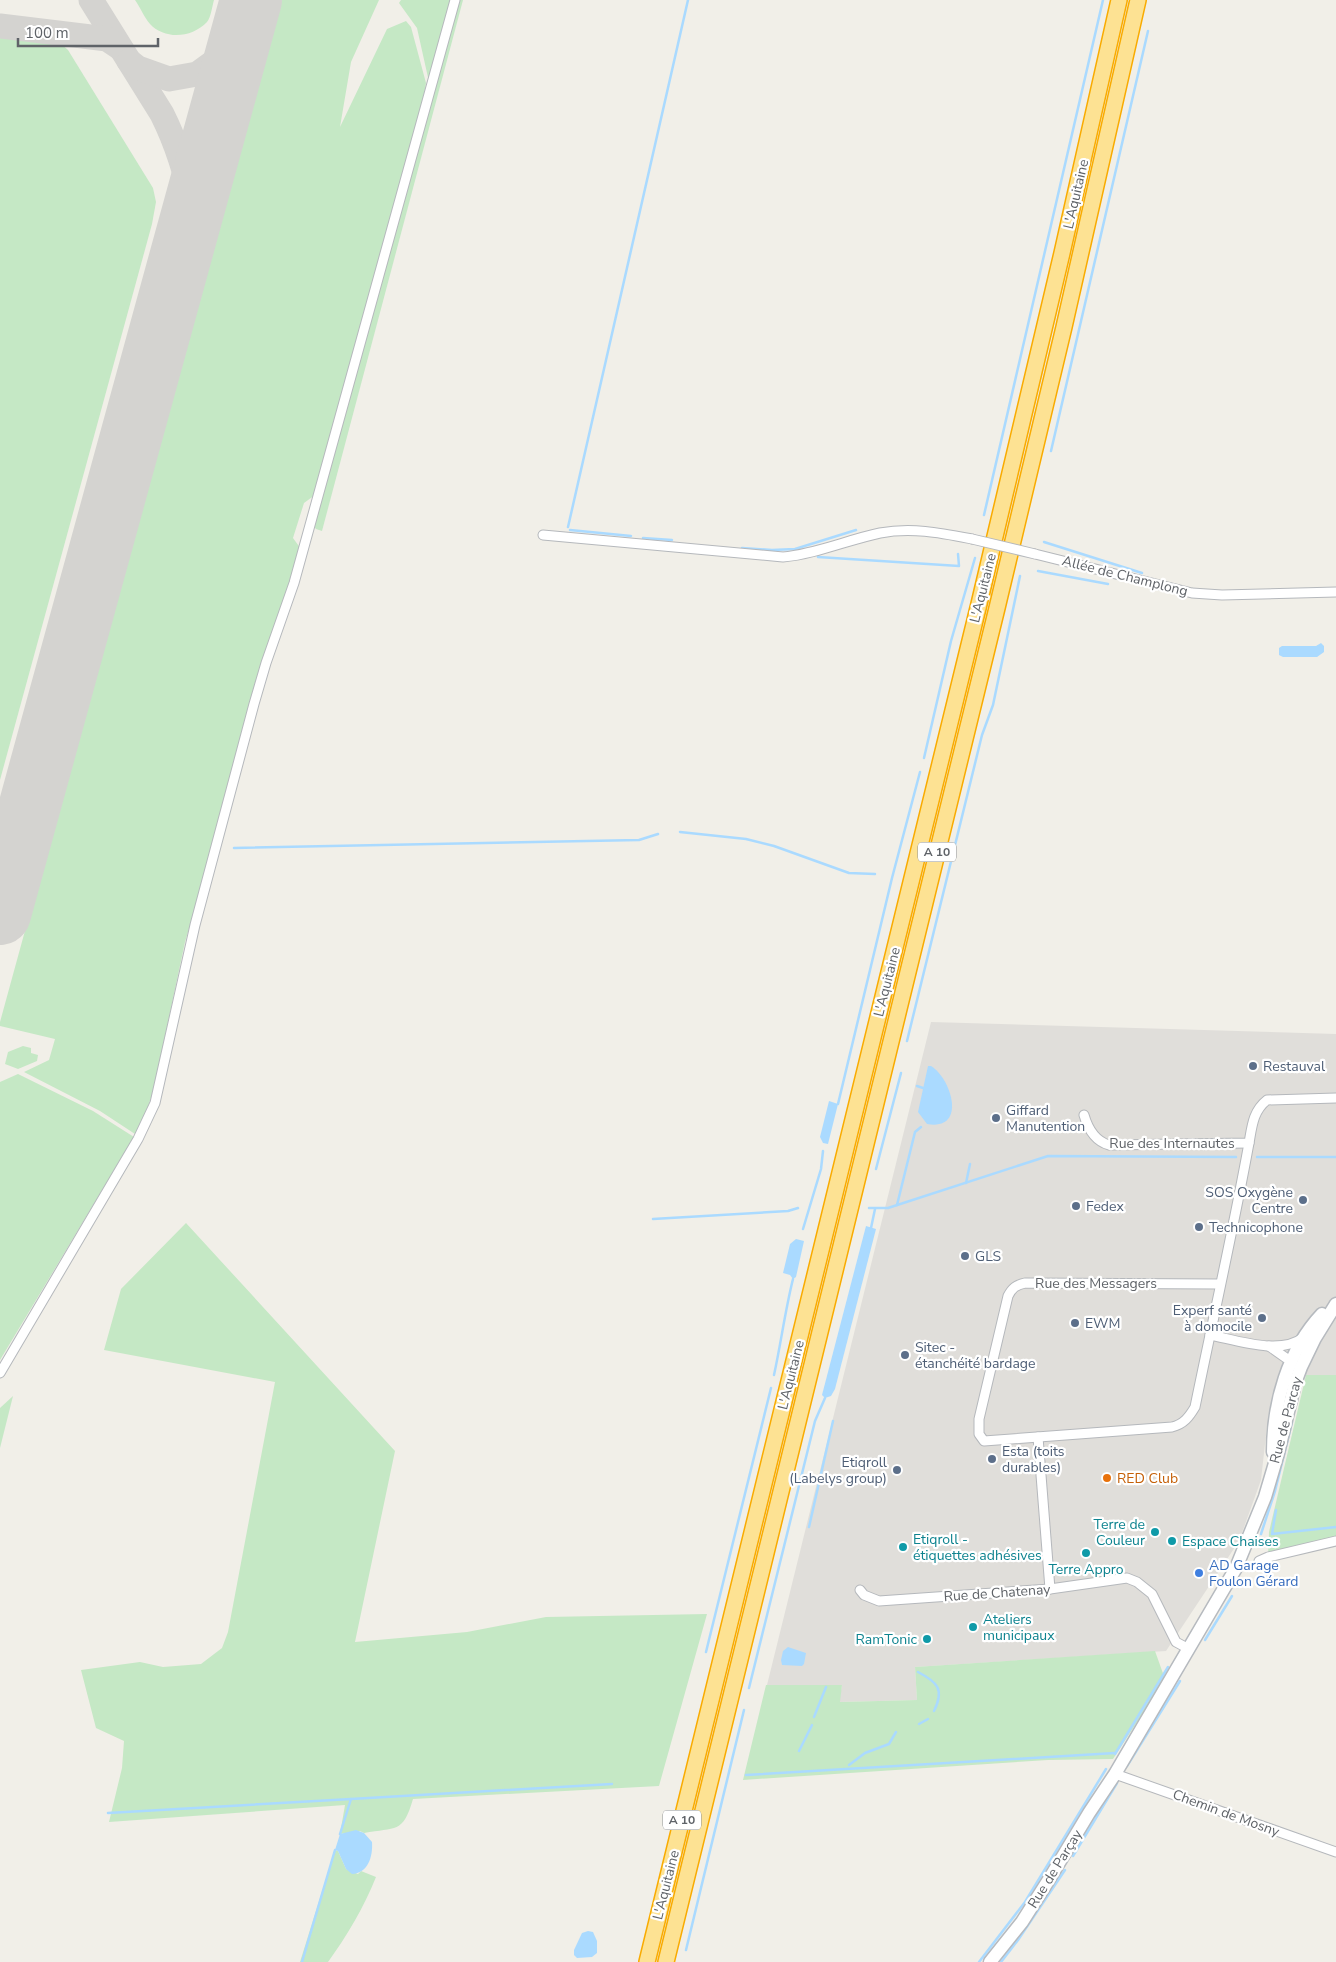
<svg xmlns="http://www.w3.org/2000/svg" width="1336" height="1962" font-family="'Nunito Sans',sans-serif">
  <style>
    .industrial { fill: #e0deda }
    .green { fill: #c5e8c5 }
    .water { fill: #aadaff }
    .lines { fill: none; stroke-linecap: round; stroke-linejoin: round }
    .stream { stroke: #aadaff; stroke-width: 2.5 }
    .taxiway { stroke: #d4d3d0; stroke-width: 25 }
    .runway { stroke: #d4d3d0; stroke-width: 62 }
    .street-casing { stroke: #b5b8bc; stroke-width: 11 }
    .secondary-casing { stroke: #b6babf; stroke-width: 15 }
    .highway-casing { stroke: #f9ab00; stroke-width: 18 }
    .street { stroke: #fff; stroke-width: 9 }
    .secondary { stroke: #fff; stroke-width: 12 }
    .highway { stroke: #fde293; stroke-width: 15 }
    .street-bridge-casing { stroke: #b5b8bc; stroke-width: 11; stroke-linecap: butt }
    .street-bridge { stroke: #fff; stroke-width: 9 }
    .service-dot { fill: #5c6f8a; stroke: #fff; stroke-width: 2 }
    .food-dot { fill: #e8710a; stroke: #fff; stroke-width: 2 }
    .culture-dot { fill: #0f9aa8; stroke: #fff; stroke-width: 2 }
    .shop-dot { fill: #3f7fe0; stroke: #fff; stroke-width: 2 }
    .labels { text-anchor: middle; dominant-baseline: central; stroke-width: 4.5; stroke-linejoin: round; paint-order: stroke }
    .shield { fill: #fff; stroke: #8f9295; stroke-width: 1 }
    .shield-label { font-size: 12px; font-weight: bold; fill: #5f6368 }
    .street-label { font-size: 14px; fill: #5f6368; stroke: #fff }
    .service-label { font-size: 14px; fill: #4e5e75; stroke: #fff; text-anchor: start }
    .food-label { font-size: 14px; fill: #c56008; stroke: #fff; text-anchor: start }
    .culture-label { font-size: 14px; fill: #0d838f; stroke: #fff; text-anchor: start }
    .shop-label { font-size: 14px; fill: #366cbe; stroke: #fff; text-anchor: start }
  </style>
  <rect width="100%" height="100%" fill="#f1efe8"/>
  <path class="industrial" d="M 931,1022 L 1336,1034 L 1336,1375 L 1281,1375 L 1267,1426 L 1261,1480 L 1239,1541 L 1166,1651 L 915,1667 L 917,1700 L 839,1702 L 842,1685 L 767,1685 Z"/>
  <g class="green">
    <path d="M 135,0 L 214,0 C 212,7 211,17 207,22 C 192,38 165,40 150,24 C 144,17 140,7 135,0 Z"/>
    <path d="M 280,0 L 379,0 L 351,62 L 340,127 L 387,29 L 406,21 L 411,27 L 426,83 L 422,108 L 315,495 L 304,503 L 293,538 L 301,549 L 185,942 L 154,1088 L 145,1116 L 135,1134 L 100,1111 L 24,1072 L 49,1060 L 55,1039 L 0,1026 L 0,1022 Z"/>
    <path d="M 401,0 L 453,0 L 429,82 L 417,28 L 399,3 Z"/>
    <path d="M 458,0 L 463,0 L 322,531 L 316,529 L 313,525 Z"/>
    <path d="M 0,32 L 53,40 L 60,43 L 68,50 L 153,188 L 156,202 L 152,224 L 0,780 Z"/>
    <path d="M 23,1046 L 31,1048 L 31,1053 L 38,1055 L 37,1061 L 18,1069 L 5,1064 L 8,1052 Z"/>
    <path d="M 18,1074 L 93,1111 L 134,1137 L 0,1360 L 0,1082 Z"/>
    <path d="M 186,1223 L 395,1451 L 355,1642 L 467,1632 L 546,1617 L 707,1614 L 659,1786 L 413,1799 C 403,1834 396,1827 364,1833 L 360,1831 L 340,1834 L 345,1805 L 109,1822 L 122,1768 L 124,1741 L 96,1728 L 81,1670 L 140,1662 L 163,1667 L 201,1664 L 222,1648 L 228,1632 L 275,1382 L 104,1350 L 121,1289 Z"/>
    <path d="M 1306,1375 L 1336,1375 L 1336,1541 L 1268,1557 L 1269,1532 Z"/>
    <path d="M 13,1396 L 0,1448 L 0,1408 Z"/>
    <path d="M 1155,1651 L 1165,1679 L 1113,1759 L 1048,1760 L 743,1780 L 766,1685 L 842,1685 L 840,1702 L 917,1700 L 915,1667 Z"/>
    <path d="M 335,1850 L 338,1851 L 346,1869 L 358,1874 L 361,1871 L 376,1877 C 364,1907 347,1936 328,1962 L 300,1962 Z"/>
  </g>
  <g class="water">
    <path d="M 1321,643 L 1324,646 L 1324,652 L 1317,657 L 1283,657 L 1279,655 L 1279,648 L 1282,646 L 1316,646 Z"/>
    <path d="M 928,1066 L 931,1066 C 952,1079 967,1131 927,1124 L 918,1112 Z"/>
    <path d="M 829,1101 L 838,1104 L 828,1144 L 823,1143 L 820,1137 Z"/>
    <path d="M 866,1226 L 876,1229 L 835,1389 L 831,1396 L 825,1398 L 822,1395 Z"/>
    <path d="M 796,1239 L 804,1241 L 796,1277 L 793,1279 L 790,1275 L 783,1273 L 790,1244 Z"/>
    <path d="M 788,1647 L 806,1653 L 804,1664 L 802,1666 L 782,1665 L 781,1660 L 783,1651 Z"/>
    <path d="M 356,1830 L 364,1833 L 372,1842 C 373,1857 368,1873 352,1874 L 346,1869 L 338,1851 L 335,1850 L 340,1834 Z"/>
    <path d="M 588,1931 L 593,1932 L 597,1941 L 597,1953 L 592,1957 L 577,1958 L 574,1955 L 574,1950 L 582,1933 Z"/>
  </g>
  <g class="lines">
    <g class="stream">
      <path d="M 1051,451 L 1148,31"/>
      <path d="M 984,515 L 1103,0"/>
      <path d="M 568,527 L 688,0"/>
      <path d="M 570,530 L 631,536"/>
      <path d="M 643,538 L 672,540"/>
      <path d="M 1044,542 L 1142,573"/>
      <path d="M 742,548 L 772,550 L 795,549 L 856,530"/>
      <path d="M 818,557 L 959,566 L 958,554"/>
      <path d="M 1038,571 L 1108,584"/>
      <path d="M 924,758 L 951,641 L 975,558"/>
      <path d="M 680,832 L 746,839 L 774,846 L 849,873 L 875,874"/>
      <path d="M 234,848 L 639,840 L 658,834"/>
      <path d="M 907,1041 L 982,735 L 993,705 L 1020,576"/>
      <path d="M 917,1086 L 923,1088"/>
      <path d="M 838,1104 L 892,878 L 920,772"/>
      <path d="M 1257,1157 L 1336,1157"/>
      <path d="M 876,1169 L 901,1073"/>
      <path d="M 966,1183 L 970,1164"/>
      <path d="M 897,1205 L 915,1132 L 921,1127"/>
      <path d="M 869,1208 L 888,1208 L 1048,1156 L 1236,1157"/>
      <path d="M 653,1219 L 788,1211 L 798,1208"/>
      <path d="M 871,1228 L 875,1209"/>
      <path d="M 803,1229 L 821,1169 L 823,1151"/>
      <path d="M 774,1375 C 781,1343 785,1311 793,1279"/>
      <path d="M 1276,1510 L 1272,1534 L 1336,1527"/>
      <path d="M 809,1527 L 833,1421"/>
      <path d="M 1261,1534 L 1275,1491 L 1292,1422"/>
      <path d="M 1205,1640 L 1232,1596"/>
      <path d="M 706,1652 L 771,1388"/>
      <path d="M 918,1672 C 937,1682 945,1689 934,1711"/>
      <path d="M 749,1688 L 815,1421 L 825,1398"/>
      <path d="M 814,1717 L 826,1687"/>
      <path d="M 919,1724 L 928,1719"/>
      <path d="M 799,1751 L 812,1725"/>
      <path d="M 1115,1754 L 1168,1667"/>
      <path d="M 849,1765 L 865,1753 L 889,1744 L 896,1732"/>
      <path d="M 1127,1766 L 1180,1681"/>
      <path d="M 746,1775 L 1115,1753"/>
      <path d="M 351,1799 L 612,1784"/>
      <path d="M 108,1813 L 351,1799 L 340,1834"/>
      <path d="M 1073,1856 L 1117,1783"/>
      <path d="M 686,1950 L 744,1710"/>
      <path d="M 302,1962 L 335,1850"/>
      <path d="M 979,1962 L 1025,1902 L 1106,1769"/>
      <path d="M 1001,1962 L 1018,1940 L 1065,1870"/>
    </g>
    <g class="taxiway">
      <path d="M 91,0 L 162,114 C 178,146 187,176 194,211"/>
      <path d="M 0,26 L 107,39 L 119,47"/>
      <path d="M 129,61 L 138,68 L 169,79 L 197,74 L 219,58 L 247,18"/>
      <path d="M 0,914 L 0,913"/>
    </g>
    <path class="runway" d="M 0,914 L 251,0"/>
    <defs>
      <g id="street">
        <path d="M 543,535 L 783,557 C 816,554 847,540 880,533 C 912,527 941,533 972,539"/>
        <path d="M 1035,554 L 1192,593 L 1222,595 L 1336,592"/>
        <path d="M 1084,1115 C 1088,1129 1095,1141 1109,1145 L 1249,1143 C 1252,1126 1253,1111 1267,1100 L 1336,1098"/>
        <path d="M 1220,1284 L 1025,1283 C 1016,1285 1012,1288 1008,1296 L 979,1419 L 979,1434 L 984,1441 L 1172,1427 C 1184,1424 1189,1417 1195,1407 C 1213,1319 1233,1231 1249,1143"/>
        <path d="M 1210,1335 C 1236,1340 1281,1356 1304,1337"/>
        <path d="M 1269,1346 L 1286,1358"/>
        <path d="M 0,1373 L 138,1139 L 155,1103 L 195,925 L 254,704 L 266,663 L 294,583 L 455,0"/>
        <path d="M 1038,1437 L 1050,1589"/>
        <path d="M 1259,1561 L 1268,1557 L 1336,1541"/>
        <path d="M 860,1590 L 864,1595 L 879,1601 L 1050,1589 L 1127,1578 L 1137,1582 L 1152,1594 L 1176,1642 L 1189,1649"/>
        <path d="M 1115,1774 L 1336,1852"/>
      </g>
      <g id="secondary">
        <path d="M 1273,1452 C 1273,1403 1288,1350 1322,1314"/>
        <path d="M 990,1962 L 1022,1922 L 1048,1881 L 1089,1813 L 1115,1774 L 1236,1568 L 1265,1497 L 1278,1453 L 1295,1383 L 1301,1367 L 1315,1338 L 1336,1304"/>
      </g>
      <g id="highway">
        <path d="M 647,1962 L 979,604 L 1062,253 L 1119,0"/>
        <path d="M 666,1962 L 997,608 L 1064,327 L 1138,0"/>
      </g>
    </defs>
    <use href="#street" class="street-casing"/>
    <use href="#secondary" class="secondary-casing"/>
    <use href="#highway" class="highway-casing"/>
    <use href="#street" class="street"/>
    <use href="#secondary" class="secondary"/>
    <use href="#highway" class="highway"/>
    <defs>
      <path id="street-bridge" d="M 972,539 L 1035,554"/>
    </defs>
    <use href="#street-bridge" class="street-bridge-casing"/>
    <use href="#street-bridge" class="street-bridge"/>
  </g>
  <g class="service-dot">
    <circle cx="1253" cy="1066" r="5"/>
    <circle cx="996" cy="1118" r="5"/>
    <circle cx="1303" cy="1200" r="5"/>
    <circle cx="1076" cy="1206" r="5"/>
    <circle cx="1199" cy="1227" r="5"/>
    <circle cx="965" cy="1256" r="5"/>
    <circle cx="1262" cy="1318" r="5"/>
    <circle cx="1075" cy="1323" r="5"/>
    <circle cx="905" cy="1355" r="5"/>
    <circle cx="992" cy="1459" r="5"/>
    <circle cx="897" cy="1470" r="5"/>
  </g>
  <circle class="food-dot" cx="1107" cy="1478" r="5"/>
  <g class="culture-dot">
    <circle cx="1155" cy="1532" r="5"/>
    <circle cx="1172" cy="1541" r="5"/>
    <circle cx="903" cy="1547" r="5"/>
    <circle cx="1086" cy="1553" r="5"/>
    <circle cx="973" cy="1627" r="5"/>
    <circle cx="927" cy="1639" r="5"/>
  </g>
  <circle class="shop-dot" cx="1199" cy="1573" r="5"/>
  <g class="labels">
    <g class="shield">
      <rect x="918" y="842.5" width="38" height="19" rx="4"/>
      <rect x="663" y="1810.5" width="38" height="19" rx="4"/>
    </g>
    <g class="shield-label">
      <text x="937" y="852">A 10</text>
      <text x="682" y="1820">A 10</text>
    </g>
    <g class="street-label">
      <text transform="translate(1076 194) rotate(-77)">L'Aquitaine</text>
      <text transform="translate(1125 576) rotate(14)">Allée de Champlong</text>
      <text transform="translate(983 588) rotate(-76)">L'Aquitaine</text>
      <text transform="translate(887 982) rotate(-76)">L'Aquitaine</text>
      <text x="1172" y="1143">Rue des Internautes</text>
      <text x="1096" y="1283">Rue des Messagers</text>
      <text transform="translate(791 1375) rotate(-76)">L'Aquitaine</text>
      <text transform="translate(1286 1420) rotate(-75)">Rue de Parcay</text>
      <text transform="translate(997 1593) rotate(-4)">Rue de Chatenay</text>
      <text transform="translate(1226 1813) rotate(20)">Chemin de Mosny</text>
      <text transform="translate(1055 1869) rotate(-58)">Rue de Parçay</text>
      <text transform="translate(666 1885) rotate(-76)">L'Aquitaine</text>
    </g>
    <g class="service-label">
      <text x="1263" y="1066">Restauval</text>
      <text x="1006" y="1110">Giffard<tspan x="1006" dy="16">Manutention</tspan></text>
      <text x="1293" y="1192" text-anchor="end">SOS Oxygène<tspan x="1293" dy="16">Centre</tspan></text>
      <text x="1086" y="1206">Fedex</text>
      <text x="1209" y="1227">Technicophone</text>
      <text x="975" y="1256">GLS</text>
      <text x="1252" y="1310" text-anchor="end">Experf santé<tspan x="1252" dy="16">à domocile</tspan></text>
      <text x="1085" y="1323">EWM</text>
      <text x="915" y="1347">Sitec -<tspan x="915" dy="16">étanchéité bardage</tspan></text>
      <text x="1002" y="1451">Esta (toits<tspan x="1002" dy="16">durables)</tspan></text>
      <text x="887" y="1462" text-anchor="end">Etiqroll<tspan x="887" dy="16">(Labelys group)</tspan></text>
    </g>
    <g class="food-label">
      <text x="1117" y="1478">RED Club</text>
    </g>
    <g class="culture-label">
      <text x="1145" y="1524" text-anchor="end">Terre de<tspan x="1145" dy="16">Couleur</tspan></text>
      <text x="913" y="1539">Etiqroll -<tspan x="913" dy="16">étiquettes adhésives</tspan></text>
      <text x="1182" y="1541">Espace Chaises</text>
      <text x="1086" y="1569" text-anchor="middle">Terre Appro</text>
      <text x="983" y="1619">Ateliers<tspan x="983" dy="16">municipaux</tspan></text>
      <text x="917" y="1639" text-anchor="end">RamTonic</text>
    </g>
    <g class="shop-label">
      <text x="1209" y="1565">AD Garage<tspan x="1209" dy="16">Foulon Gérard</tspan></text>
    </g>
  </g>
  <path d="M18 38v8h140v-8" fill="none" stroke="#5f6368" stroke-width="2.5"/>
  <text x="25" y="38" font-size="15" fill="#5f6368" stroke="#ffffff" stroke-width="4" paint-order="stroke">100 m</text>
</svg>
